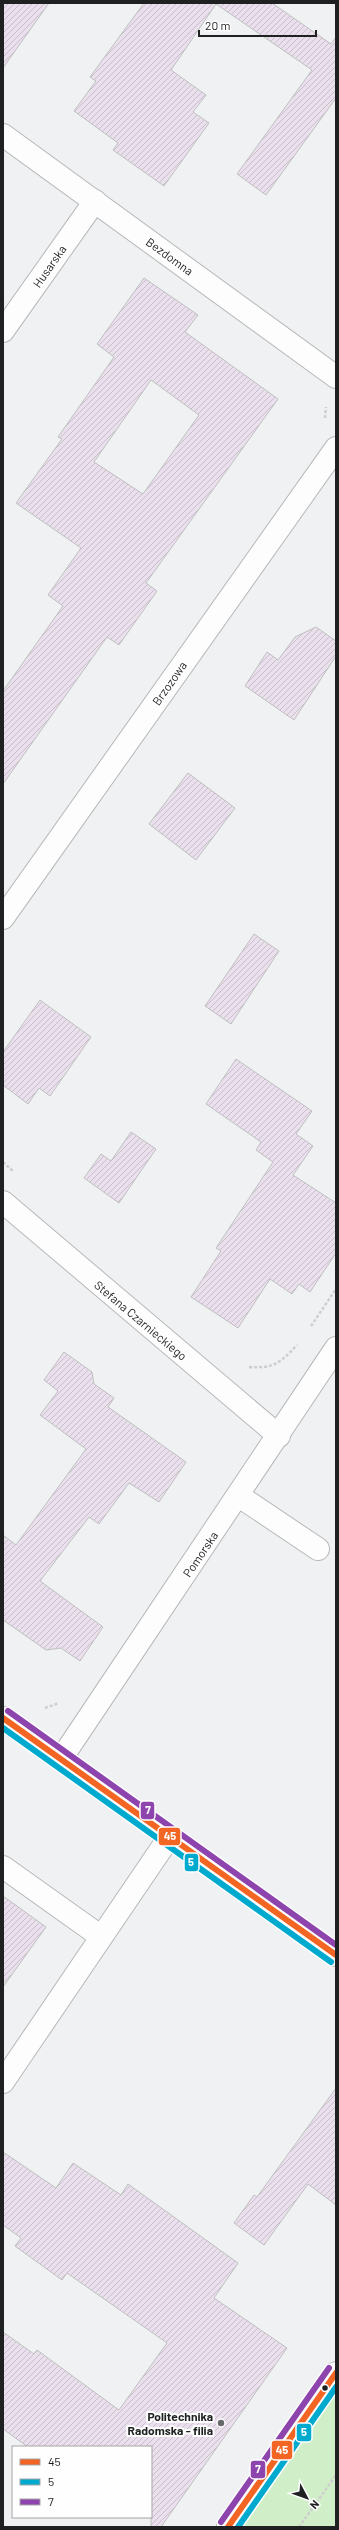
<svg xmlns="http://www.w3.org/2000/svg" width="339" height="2530" font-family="Barlow,sans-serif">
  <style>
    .park { fill: #d0efc8 }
    .building { fill: url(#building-hatch); stroke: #bfc0c0; fill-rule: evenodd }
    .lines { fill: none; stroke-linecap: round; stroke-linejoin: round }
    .minor-casing { stroke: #b7b8b9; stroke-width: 24 }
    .path { stroke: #cecece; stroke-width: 2.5; stroke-dasharray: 3 2; stroke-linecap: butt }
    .minor { stroke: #fdfdfd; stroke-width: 22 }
    .bus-1-casing { stroke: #fefeff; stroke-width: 9 }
    .bus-2-casing { stroke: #fefeff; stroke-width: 9 }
    .bus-3-casing { stroke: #fefeff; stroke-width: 9 }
    .bus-1 { stroke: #f26522; stroke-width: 6 }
    .bus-2 { stroke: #00a9ce; stroke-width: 6 }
    .bus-3 { stroke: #8e44ad; stroke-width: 6 }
    .bus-dot { fill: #1f2021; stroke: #fefeff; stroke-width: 1.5 }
    .poi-dot { fill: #68696a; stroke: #fefeff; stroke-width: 1.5 }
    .labels { text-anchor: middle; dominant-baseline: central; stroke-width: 4; stroke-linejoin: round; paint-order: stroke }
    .street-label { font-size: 12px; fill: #1f2021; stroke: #fefeff }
    .poi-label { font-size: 12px; font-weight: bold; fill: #1f2021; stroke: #fefeff; text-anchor: end }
    .line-badge { stroke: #fefeff; stroke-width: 1.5 }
    .badge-label { font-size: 11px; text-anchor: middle; font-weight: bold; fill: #fff }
  </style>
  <defs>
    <pattern id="building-hatch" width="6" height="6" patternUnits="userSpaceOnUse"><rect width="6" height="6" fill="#eadfec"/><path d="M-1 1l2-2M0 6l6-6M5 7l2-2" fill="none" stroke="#c8bfca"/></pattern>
  </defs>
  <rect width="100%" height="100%" fill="#f0f1f2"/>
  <path class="park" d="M 336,2393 L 336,2527 L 242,2527 Z"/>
  <g class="building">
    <path d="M 3,3 L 49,3 L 3,68 Z"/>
    <path d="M 144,3 L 272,3 L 331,44 L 336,37 L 336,98 L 266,195 L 237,174 L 312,70 L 216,4 L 171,70 L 206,95 L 193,112 L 209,123 L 164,186 L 113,150 L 118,143 L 74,111 L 96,81 L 90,77 Z"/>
    <path d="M 144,278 L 198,315 L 185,332 L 278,399 L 146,583 L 157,591 L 119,645 L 107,637 L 3,784 L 3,691 L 63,606 L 48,595 L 81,548 L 16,503 L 62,439 L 58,437 L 114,357 L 97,344 ZM 151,380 L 199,415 L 143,494 L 94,462 Z"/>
    <path d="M 316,627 L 336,641 L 336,656 L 294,720 L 245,686 L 267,652 L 278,660 L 295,637 Z"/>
    <path d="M 188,773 L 235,808 L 196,860 L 149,824 Z"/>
    <path d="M 254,934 L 279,951 L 231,1024 L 205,1006 Z"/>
    <path d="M 40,1000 L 91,1037 L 50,1096 L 39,1088 L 28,1104 L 3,1085 L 3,1052 Z"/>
    <path d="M 236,1059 L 312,1111 L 296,1134 L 313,1146 L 293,1175 L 336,1203 L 336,1253 L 310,1292 L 299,1284 L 292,1294 L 270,1279 L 238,1328 L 191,1297 L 221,1251 L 216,1248 L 273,1162 L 256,1150 L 261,1142 L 206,1104 Z"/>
    <path d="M 131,1132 L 156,1149 L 119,1203 L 84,1178 L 101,1154 L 111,1161 Z"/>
    <path d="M 64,1352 L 92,1372 L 94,1384 L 114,1398 L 108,1407 L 186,1462 L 159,1502 L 129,1483 L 99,1524 L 89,1517 L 40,1581 L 103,1627 L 80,1661 L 61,1648 L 46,1650 L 3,1620 L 3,1535 L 16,1545 L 86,1449 L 40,1415 L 58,1391 L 44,1380 Z"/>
    <path d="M 3,1896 L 46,1927 L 3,1987 Z"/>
    <path d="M 336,2088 L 336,2205 L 308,2184 L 264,2245 L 234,2223 L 254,2195 L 257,2197 Z"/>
    <path d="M 3,2152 L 56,2188 L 73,2163 L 121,2195 L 128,2184 L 238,2263 L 214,2298 L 287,2348 L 161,2527 L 151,2527 L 151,2447 L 28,2447 L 3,2429 L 3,2332 L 34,2354 L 37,2350 L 119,2410 L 167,2343 L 67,2273 L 62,2280 L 15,2246 L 21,2238 L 3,2225 Z"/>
  </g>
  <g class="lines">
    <defs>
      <g id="minor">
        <path d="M 3,135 L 336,377"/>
        <path d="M 3,331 L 95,201"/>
        <path d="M 3,918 L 336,448"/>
        <path d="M 3,1202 L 279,1436"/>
        <path d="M 239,1496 L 318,1549"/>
        <path d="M 3,1718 L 336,1955"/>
        <path d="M 61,1759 L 336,1348"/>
        <path d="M 3,1867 L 100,1936"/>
        <path d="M 3,2082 L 170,1836"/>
        <path d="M 228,2527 L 336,2373"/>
      </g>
    </defs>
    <use href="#minor" class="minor-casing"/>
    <g class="path">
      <path d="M 325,418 L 326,407"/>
      <path d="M 3,1162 L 13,1171"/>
      <path d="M 311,1326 L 336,1289"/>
      <path d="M 249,1367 C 274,1369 281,1362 297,1345"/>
      <path d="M 45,1708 L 59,1703"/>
      <path d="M 299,2527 L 336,2475"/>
    </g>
    <use href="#minor" class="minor"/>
    <defs>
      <g id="bus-1">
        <path d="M 3,1718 L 336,1955"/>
        <path d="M 228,2527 L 336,2373"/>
      </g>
      <g id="bus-2">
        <path d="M 3,1728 L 331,1962"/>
        <path d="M 238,2527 L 336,2387"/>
      </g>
      <g id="bus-3">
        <path d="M 8,1711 L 336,1945"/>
        <path d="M 221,2522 L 329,2368"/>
      </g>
    </defs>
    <use href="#bus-1" class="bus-1-casing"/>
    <use href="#bus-2" class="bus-2-casing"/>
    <use href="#bus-3" class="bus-3-casing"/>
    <use href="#bus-1" class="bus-1"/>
    <use href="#bus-2" class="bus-2"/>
    <use href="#bus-3" class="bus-3"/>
  </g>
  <circle class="bus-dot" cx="325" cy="2388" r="3.5"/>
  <circle class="poi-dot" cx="221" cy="2423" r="4"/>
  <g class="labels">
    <g class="street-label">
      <text transform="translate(170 256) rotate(36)">Bezdomna</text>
      <text transform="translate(49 266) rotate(-55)">Husarska</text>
      <text transform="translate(169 683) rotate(-55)">Brzozowa</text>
      <text transform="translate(141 1320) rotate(40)">Stefana Czarnieckiego</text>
      <text transform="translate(200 1554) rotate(-56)">Pomorska</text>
    </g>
    <g class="poi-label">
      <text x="213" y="2416">Politechnika<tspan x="213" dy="14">Radomska - filia</tspan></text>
    </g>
  </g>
  <g class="line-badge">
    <rect x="140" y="1801" width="15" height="19" rx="4" fill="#8e44ad"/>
    <rect x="158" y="1827" width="23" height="19" rx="4" fill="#f26522"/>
    <rect x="184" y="1853" width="15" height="19" rx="4" fill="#00a9ce"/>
    <rect x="296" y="2423" width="16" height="19" rx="4" fill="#00a9ce"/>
    <rect x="271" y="2440" width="22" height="20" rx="4" fill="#f26522"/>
    <rect x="250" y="2460" width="16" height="19" rx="4" fill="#8e44ad"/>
  </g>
  <g class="badge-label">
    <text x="148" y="1814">7</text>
    <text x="170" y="1840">45</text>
    <text x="191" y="1866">5</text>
    <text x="304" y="2436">5</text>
    <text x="282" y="2454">45</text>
    <text x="258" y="2473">7</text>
  </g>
  <rect width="339" height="2530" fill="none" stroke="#1f2021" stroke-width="8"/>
  <rect x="12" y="2446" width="140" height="72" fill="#fefeff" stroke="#a5a5a6"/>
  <rect x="20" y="2459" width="20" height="6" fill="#f26522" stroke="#a5a5a6"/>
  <text x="48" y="2466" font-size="12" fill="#1f2021">45</text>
  <rect x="20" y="2479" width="20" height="6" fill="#00a9ce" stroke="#a5a5a6"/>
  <text x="48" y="2486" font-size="12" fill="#1f2021">5</text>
  <rect x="20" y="2499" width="20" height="6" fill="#8e44ad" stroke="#a5a5a6"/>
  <text x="48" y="2506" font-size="12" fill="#1f2021">7</text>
  <g transform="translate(307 2498) rotate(131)" stroke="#fefeff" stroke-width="3" paint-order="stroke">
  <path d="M0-3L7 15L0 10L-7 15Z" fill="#1f2021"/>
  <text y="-6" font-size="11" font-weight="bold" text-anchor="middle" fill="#1f2021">N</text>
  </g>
  <path d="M199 30v6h117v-6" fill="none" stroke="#1f2021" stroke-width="2"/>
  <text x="205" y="30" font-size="12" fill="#1f2021" stroke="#fefeff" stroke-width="3" paint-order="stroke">20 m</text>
</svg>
